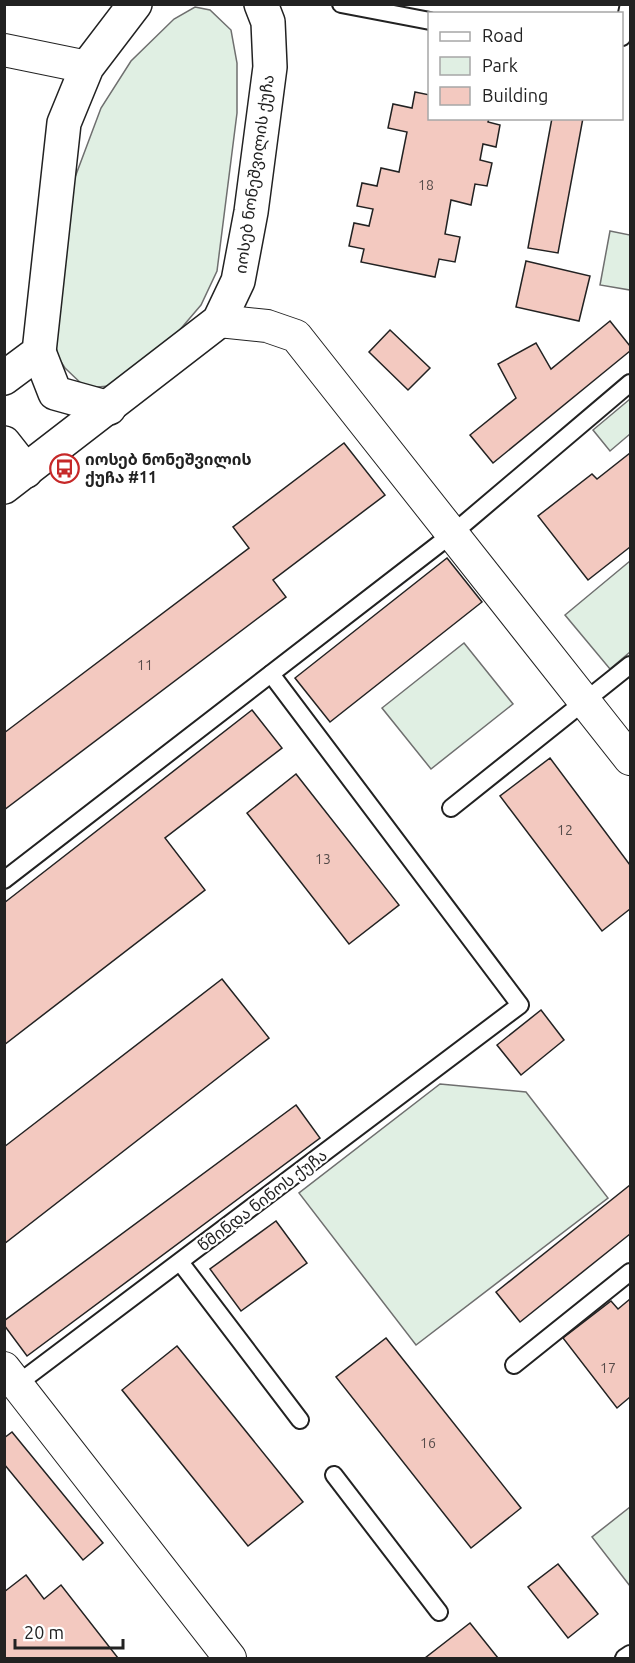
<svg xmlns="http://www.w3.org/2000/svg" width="635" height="1663" font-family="Ubuntu,'Noto Sans Georgian',sans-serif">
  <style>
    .green { fill: #e0efe3; stroke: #6f6f6f; stroke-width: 1.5 }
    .building { fill: #f3c9c0; stroke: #222; stroke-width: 1.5 }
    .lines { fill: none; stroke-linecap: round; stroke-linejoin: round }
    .lane-casing { stroke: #222; stroke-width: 20 }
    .street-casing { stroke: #222; stroke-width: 34 }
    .secondary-casing { stroke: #222; stroke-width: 36 }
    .lane { stroke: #fff; stroke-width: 16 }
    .street { stroke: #fff; stroke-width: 32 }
    .secondary { stroke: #fff; stroke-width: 33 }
    .labels { text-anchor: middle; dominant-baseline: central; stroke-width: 4.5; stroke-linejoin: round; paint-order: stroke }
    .number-label { font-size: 14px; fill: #564c4a }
    .street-label { font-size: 16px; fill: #222; stroke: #fff }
    .poi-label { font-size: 16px; font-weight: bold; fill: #222; stroke: #fff; text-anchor: start }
  </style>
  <rect width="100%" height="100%" fill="#fff"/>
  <g class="green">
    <path d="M 195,7 L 210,10 L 231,30 L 237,63 L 237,113 L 217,271 L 201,305 L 172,339 L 109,386 L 86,388 L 65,368 L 50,345 L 68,196 L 101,108 L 131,61 L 174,19 Z"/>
    <path d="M 610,231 L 630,235 L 630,290 L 600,285 Z"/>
    <path d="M 630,399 L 630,434 L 610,451 L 593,430 Z"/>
    <path d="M 630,561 L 630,652 L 610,669 L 565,615 Z"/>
    <path d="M 464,643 L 513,704 L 431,769 L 382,708 Z"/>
    <path d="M 440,1084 L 526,1092 L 608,1198 L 416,1345 L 299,1193 Z"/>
    <path d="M 630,1507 L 630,1586 L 592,1537 Z"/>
  </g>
  <g class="building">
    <path d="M 415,92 L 430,95 L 430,118 L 489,118 L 488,122 L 500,125 L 496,147 L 483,144 L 480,160 L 492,163 L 487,186 L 475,184 L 471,205 L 451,200 L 445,234 L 460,237 L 455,262 L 439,259 L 435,277 L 361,262 L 364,249 L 349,246 L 354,223 L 369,226 L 373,209 L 357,206 L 362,183 L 377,186 L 381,168 L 399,172 L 407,132 L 388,128 L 393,104 L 412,108 Z"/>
    <path d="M 552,118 L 583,118 L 558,253 L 528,248 Z"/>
    <path d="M 526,261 L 590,276 L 579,321 L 516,307 Z"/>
    <path d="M 610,321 L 630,346 L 630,351 L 493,463 L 470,435 L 516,398 L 498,364 L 536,343 L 551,369 Z"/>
    <path d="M 390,330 L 430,368 L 408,390 L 369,352 Z"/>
    <path d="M 344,443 L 385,495 L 273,580 L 286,597 L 4,810 L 4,733 L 249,548 L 233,527 Z"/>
    <path d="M 630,453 L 630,547 L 588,580 L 538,516 L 592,474 L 597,479 Z"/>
    <path d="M 447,558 L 482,602 L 330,722 L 295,678 Z"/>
    <path d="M 252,710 L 282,748 L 165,838 L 205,890 L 4,1045 L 4,903 Z"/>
    <path d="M 550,758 L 630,865 L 630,909 L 602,931 L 500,796 Z"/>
    <path d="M 296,774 L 399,905 L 349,944 L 247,813 Z"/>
    <path d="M 222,979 L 269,1038 L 4,1244 L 4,1147 Z"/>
    <path d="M 541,1010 L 564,1040 L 521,1075 L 497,1045 Z"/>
    <path d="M 296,1105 L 320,1138 L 27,1356 L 4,1325 L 4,1321 Z"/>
    <path d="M 630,1185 L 630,1234 L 520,1322 L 496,1292 Z"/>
    <path d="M 276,1221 L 307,1263 L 241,1311 L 210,1269 Z"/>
    <path d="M 630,1299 L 630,1397 L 617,1408 L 563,1338 L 611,1301 L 618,1309 Z"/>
    <path d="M 386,1338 L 521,1508 L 471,1548 L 336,1377 Z"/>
    <path d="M 177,1346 L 303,1502 L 248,1546 L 122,1390 Z"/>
    <path d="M 12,1432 L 103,1543 L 83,1560 L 4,1464 L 4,1438 Z"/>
    <path d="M 558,1564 L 598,1614 L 568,1638 L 528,1587 Z"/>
    <path d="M 26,1575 L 44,1599 L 61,1585 L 118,1658 L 4,1658 L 4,1592 Z"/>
    <path d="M 470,1623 L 498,1658 L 425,1658 Z"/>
  </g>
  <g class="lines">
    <defs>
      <g id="lane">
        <path d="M 341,4 L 430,21"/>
        <path d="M 622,37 L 629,4"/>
        <path d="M 451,808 L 630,665"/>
        <path d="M 4,880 L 452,534 L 630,383"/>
        <path d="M 180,1262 L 300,1420"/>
        <path d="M 514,1365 L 630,1272"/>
        <path d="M 12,1388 L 520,1005 L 271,674"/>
        <path d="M 334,1475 L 439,1612"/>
        <path d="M 624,1658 L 630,1654"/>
      </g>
      <g id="street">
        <path d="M 4,50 L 87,67"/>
        <path d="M 219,321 L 267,326 L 296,336 L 630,759"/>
        <path d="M 4,1368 L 230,1658"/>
      </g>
      <g id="secondary">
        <path d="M 39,352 L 55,393 L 109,408"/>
        <path d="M 4,378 L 39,352 L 64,123 L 87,67 L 135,4"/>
        <path d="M 4,443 L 26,471"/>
        <path d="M 4,487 L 219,321 L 238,281 L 251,212 L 270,67 L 268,22 L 261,4"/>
      </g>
    </defs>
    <use href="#lane" class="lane-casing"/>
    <use href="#street" class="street-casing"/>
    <use href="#secondary" class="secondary-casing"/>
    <use href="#lane" class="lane"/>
    <use href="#street" class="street"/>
    <use href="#secondary" class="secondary"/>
  </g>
  <defs>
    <symbol id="bus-ring" viewBox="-11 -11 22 22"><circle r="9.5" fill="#fff" stroke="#c62828" stroke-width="1.5"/><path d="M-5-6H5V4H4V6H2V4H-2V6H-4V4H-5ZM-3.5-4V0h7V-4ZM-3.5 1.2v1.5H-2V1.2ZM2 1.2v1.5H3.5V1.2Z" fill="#c62828"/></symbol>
  </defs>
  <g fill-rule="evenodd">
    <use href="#bus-ring" x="48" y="452" width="33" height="33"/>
  </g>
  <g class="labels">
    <g class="number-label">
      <text x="426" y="185">18</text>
      <text x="145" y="665">11</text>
      <text x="565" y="830">12</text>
      <text x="323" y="859">13</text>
      <text x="608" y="1368">17</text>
      <text x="428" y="1443">16</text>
    </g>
    <g class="street-label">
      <text transform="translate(254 174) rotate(-82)">იოსებ ნონეშვილის ქუჩა</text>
      <text transform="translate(262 1200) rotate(-37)">წმინდა ნინოს ქუჩა</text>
    </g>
    <g class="poi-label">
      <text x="85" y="459">იოსებ ნონეშვილის<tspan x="85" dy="18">ქუჩა #11</tspan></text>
    </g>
  </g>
  <rect width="635" height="1663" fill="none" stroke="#222222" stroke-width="12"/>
  <rect x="428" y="12" width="195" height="108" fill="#ffffff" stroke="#a7a7a7" stroke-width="1.5"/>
  <rect x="440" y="32" width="30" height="9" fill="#ffffff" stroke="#a7a7a7" stroke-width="1.5"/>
  <text x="482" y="42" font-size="18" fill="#222222">Road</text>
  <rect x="440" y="57" width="30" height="18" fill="#e0efe3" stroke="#a7a7a7" stroke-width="1.5"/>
  <text x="482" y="72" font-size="18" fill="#222222">Park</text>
  <rect x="440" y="87" width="30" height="18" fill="#f3c9c0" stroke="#a7a7a7" stroke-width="1.5"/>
  <text x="482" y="102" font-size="18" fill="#222222">Building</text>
  <path d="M15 1639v9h108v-9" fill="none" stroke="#222222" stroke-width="3"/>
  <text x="24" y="1639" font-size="18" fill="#222222" stroke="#ffffff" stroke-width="4.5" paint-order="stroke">20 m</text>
</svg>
